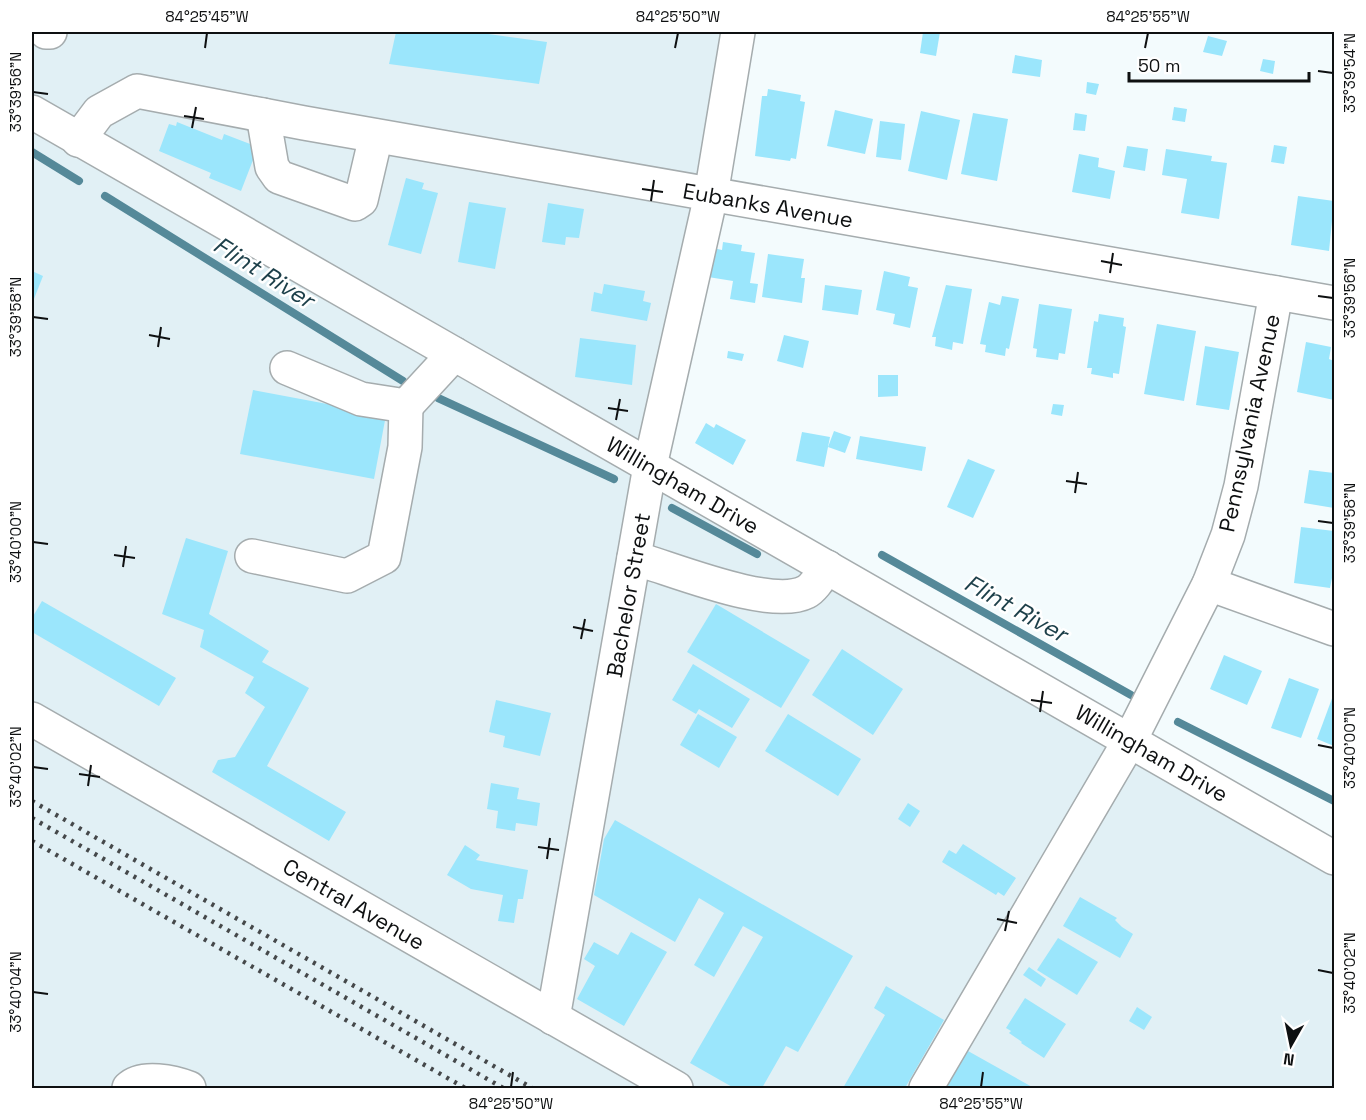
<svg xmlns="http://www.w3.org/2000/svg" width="1366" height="1120" font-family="'Space Grotesk',sans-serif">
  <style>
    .built { fill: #e1f0f5 }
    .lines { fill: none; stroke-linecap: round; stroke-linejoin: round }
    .stream { stroke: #558999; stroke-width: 8 }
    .building { fill: #9be6fc }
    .minor-casing { stroke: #a5acae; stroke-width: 36 }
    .minor { stroke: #fff; stroke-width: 33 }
    .rail { stroke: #45484a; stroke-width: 4.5; stroke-dasharray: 3 6; stroke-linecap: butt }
    .ticks { fill: none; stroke: #0e1011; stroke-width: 2 }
    .labels { text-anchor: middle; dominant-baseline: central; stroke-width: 5; stroke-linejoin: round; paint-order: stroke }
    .street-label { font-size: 22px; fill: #0e1011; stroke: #fff }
    .water-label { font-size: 24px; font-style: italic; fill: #1c3f49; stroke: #fff }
    .neatline { fill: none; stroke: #0e1011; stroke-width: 2 }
    .ticks-label { font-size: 15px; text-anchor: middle; fill: #0e1011 }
  </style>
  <rect width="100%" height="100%" fill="#f3fbfd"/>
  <path class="built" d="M 32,32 L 725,32 L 651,452 L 1297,823 L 1334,838 L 1334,1088 L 32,1088 Z"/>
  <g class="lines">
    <g class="stream">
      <path d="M 32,152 L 79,181"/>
      <path d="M 105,196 L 403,381"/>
      <path d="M 438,398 L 614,479"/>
      <path d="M 672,508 L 757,554"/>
      <path d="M 882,555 L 1131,695"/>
      <path d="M 1178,722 L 1334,801"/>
    </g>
  </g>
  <g class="building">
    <path d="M 396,32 L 474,32 L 547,42 L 539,84 L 389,64 Z"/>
    <path d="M 923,32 L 940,32 L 936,56 L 920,53 Z"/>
    <path d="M 1208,36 L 1227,41 L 1222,56 L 1203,52 Z"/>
    <path d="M 1015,55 L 1042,60 L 1040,77 L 1012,73 Z"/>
    <path d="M 1263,59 L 1275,61 L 1273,74 L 1260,71 Z"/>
    <path d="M 1087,82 L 1099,84 L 1096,95 L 1086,93 Z"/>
    <path d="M 768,89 L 801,95 L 800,101 L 805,102 L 796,159 L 791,158 L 790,161 L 755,156 L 762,96 L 767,96 Z"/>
    <path d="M 1174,107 L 1187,109 L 1185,122 L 1172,120 Z"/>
    <path d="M 835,110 L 873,119 L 865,154 L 827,146 Z"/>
    <path d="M 921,111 L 960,120 L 947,180 L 908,171 Z"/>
    <path d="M 973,113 L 1008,119 L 997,181 L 961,174 Z"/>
    <path d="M 1075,113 L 1087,115 L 1085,131 L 1073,130 Z"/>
    <path d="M 880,121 L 905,124 L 901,160 L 876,157 Z"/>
    <path d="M 177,122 L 222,140 L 224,134 L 258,147 L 241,191 L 209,178 L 211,173 L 159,151 L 169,124 L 176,126 Z"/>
    <path d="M 1274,145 L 1287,147 L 1284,164 L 1271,162 Z"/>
    <path d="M 1127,146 L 1148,149 L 1145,171 L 1123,167 Z"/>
    <path d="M 1166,149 L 1212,156 L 1211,161 L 1227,163 L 1219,219 L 1181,213 L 1187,179 L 1162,175 Z"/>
    <path d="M 1079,154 L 1099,158 L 1098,167 L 1115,171 L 1110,199 L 1072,192 Z"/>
    <path d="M 406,178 L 424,183 L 422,189 L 438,193 L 421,254 L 388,245 Z"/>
    <path d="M 1298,196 L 1334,201 L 1329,251 L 1291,245 Z"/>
    <path d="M 469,202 L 506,208 L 495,269 L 458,262 Z"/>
    <path d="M 548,203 L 584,209 L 579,238 L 566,237 L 565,245 L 542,242 Z"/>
    <path d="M 723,242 L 742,245 L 741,251 L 755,253 L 750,283 L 758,284 L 755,303 L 730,299 L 733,281 L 708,277 L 713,248 L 722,250 Z"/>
    <path d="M 768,254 L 804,259 L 801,278 L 805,278 L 802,303 L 762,297 Z"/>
    <path d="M 32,271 L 43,276 L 32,304 Z"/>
    <path d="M 884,271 L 910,277 L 908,286 L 918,288 L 910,328 L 893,324 L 895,314 L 876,310 Z"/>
    <path d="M 604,284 L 645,291 L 643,301 L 651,303 L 647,321 L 591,311 L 594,292 L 602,294 Z"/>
    <path d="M 825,285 L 862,290 L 858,315 L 822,310 Z"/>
    <path d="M 946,285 L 972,289 L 963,344 L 953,342 L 952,350 L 935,346 L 936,337 L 932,337 Z"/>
    <path d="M 1002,296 L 1019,299 L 1009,349 L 1006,348 L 1005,356 L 985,352 L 986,345 L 980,344 L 989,302 L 1000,305 Z"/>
    <path d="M 1039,304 L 1072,309 L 1065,354 L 1059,353 L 1058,360 L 1036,357 L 1037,349 L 1033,348 Z"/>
    <path d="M 1099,314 L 1124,318 L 1123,326 L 1126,327 L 1119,374 L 1113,373 L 1113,378 L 1091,374 L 1092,368 L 1087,368 L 1094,321 L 1098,322 Z"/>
    <path d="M 1157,324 L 1196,331 L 1184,401 L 1144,394 Z"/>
    <path d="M 784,335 L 809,341 L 803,368 L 777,361 Z"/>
    <path d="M 580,338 L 636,345 L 632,385 L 575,377 Z"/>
    <path d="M 1306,342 L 1331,347 L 1329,359 L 1334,361 L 1334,400 L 1297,392 Z"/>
    <path d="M 1205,346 L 1239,352 L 1229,410 L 1196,405 Z"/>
    <path d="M 728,351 L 744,354 L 742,361 L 727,358 Z"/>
    <path d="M 878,375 L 898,375 L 898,396 L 878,397 Z"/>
    <path d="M 253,390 L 386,415 L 374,479 L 240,454 Z"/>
    <path d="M 1053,404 L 1064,405 L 1062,416 L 1051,414 Z"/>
    <path d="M 706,423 L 714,428 L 716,424 L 746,440 L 733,465 L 695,443 Z"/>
    <path d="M 834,431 L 851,437 L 845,453 L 828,447 Z"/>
    <path d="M 802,432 L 830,437 L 824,467 L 796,461 Z"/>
    <path d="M 860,436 L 926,447 L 922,471 L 856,459 Z"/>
    <path d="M 968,459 L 995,470 L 973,518 L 947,507 Z"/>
    <path d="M 1309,470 L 1334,473 L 1334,508 L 1304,503 Z"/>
    <path d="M 1301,527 L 1334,531 L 1334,568 L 1330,588 L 1294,583 Z"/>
    <path d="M 186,538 L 228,551 L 209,614 L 269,651 L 262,662 L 309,688 L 267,766 L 346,812 L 329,841 L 212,772 L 218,760 L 235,757 L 265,707 L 245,693 L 254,677 L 200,647 L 204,630 L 162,614 Z"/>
    <path d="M 42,601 L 176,678 L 159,706 L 32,632 L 32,618 Z"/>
    <path d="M 716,604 L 810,660 L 781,708 L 687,652 Z"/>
    <path d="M 842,649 L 903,689 L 873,735 L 812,695 Z"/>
    <path d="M 1224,655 L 1262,671 L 1247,705 L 1210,689 Z"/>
    <path d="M 693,664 L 750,699 L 732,728 L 699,709 L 696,714 L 672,700 Z"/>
    <path d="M 1289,678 L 1319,689 L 1301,738 L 1271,728 Z"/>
    <path d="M 1334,693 L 1334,746 L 1317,739 Z"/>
    <path d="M 496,700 L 551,713 L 540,756 L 503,747 L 505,736 L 489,732 Z"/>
    <path d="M 698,714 L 737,737 L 719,768 L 680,745 Z"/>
    <path d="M 788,714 L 861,759 L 838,796 L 765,751 Z"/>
    <path d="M 491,783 L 519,788 L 517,799 L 540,803 L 537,826 L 516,823 L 515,831 L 496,828 L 498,811 L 487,809 Z"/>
    <path d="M 908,803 L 920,811 L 910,827 L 898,819 Z"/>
    <path d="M 615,820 L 853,956 L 798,1052 L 786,1046 L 762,1088 L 734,1088 L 690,1063 L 763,937 L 743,926 L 714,977 L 694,965 L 724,913 L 699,898 L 675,942 L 594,895 L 604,839 Z"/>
    <path d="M 963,844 L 1016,878 L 1004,896 L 998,892 L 996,895 L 942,862 L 949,850 L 956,854 Z"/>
    <path d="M 465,845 L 480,855 L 476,860 L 528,870 L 523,899 L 518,899 L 514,923 L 498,921 L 503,895 L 471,889 L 447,875 Z"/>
    <path d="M 1080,897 L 1117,918 L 1115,920 L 1122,927 L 1133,934 L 1120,958 L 1063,926 Z"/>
    <path d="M 631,932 L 667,952 L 624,1026 L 577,999 L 595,966 L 584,959 L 594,942 L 618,955 Z"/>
    <path d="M 1058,938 L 1098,962 L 1077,995 L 1037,970 Z"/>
    <path d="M 1029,967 L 1046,979 L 1041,987 L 1023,975 Z"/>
    <path d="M 886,986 L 944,1020 L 905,1088 L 843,1088 L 885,1015 L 874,1008 Z"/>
    <path d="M 1025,998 L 1066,1024 L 1044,1058 L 1021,1043 L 1022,1042 L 1009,1033 L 1011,1031 L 1006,1028 Z"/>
    <path d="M 1137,1007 L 1152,1017 L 1144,1030 L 1129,1021 Z"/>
    <path d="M 968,1051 L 1034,1088 L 946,1088 Z"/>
  </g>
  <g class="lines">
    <defs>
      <g id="minor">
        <path d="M 46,32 L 50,32"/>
        <path d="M 32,112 L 1334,858"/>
        <path d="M 263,115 L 272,167 L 279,177 L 355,204 L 361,200 L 376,136"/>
        <path d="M 78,140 L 99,112 L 137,91 L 304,123 L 1334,303"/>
        <path d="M 287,368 L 361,399 L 406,406 L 454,354"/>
        <path d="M 252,556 L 347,576 L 384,557 L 405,447 L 406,406"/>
        <path d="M 634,558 C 673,569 771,610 806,592 C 814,588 822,574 827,567"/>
        <path d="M 1209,584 L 1334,629"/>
        <path d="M 32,719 L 676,1088"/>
        <path d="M 553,1018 L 650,466 L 711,195 L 738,32"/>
        <path d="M 129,1088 C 142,1075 174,1082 189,1088"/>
        <path d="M 926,1088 L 1130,740 L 1209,584 L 1228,535 L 1241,486 L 1276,293"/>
      </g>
    </defs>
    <use href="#minor" class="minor-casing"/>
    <use href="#minor" class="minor"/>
    <g class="rail">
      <path d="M 32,801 L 532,1088"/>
      <path d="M 32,818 L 503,1088"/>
      <path d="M 32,841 L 465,1088"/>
    </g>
  </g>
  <path class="ticks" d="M 205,48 L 207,33M 675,48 L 678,33M 1145,48 L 1148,33M 1318,71 L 1333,73M 33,92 L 48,94M 184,116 L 204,119M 192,128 L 196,107M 642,189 L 663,192M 651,201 L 654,180M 1101,261 L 1122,265M 1110,273 L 1113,253M 1318,296 L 1333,298M 33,317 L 48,319M 149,335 L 170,339M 158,347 L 161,327M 608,408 L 628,411M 616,420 L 620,399M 1066,481 L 1087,484M 1075,493 L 1078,472M 1318,521 L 1333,523M 33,542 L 48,544M 114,555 L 135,558M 123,567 L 126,546M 573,627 L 593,631M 581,639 L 585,619M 1031,700 L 1052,703M 1040,712 L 1043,691M 1318,745 L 1333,748M 33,767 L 48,769M 79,774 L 100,777M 88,786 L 91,765M 538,847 L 559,850M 547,859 L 550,838M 997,919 L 1017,923M 1005,931 L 1009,911M 1318,970 L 1333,973M 33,992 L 48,994M 511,1087 L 513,1072M 981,1087 L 983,1072"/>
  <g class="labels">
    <g class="street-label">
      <text transform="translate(768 205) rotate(10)">Eubanks Avenue</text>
      <text transform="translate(1249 423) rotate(-78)">Pennsylvania Avenue</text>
      <text transform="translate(683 485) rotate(30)">Willingham Drive</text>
      <text transform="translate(628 595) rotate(-80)">Bachelor Street</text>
      <text transform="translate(1152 753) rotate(30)">Willingham Drive</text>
      <text transform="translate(354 904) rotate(30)">Central Avenue</text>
    </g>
    <g class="water-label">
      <text transform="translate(264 272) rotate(32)">Flint River</text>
      <text transform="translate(1016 608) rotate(29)">Flint River</text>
    </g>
  </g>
  <rect width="1366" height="1120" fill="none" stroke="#ffffff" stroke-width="66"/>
  <g transform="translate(1291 1045) rotate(189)" stroke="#ffffff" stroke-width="4.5" paint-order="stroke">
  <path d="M0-4.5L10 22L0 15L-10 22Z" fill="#0e1011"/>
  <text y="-9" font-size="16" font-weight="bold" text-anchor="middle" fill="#0e1011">N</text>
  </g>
  <path d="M1129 72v9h180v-9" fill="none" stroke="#0e1011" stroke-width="3"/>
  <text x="1138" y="72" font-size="18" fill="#0e1011" stroke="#ffffff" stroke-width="4.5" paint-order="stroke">50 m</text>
  <rect x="33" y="33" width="1300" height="1054" class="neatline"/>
  <g class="ticks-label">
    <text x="207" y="22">84°25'45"W</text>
    <text x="678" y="22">84°25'50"W</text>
    <text x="1148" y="22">84°25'55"W</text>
    <text transform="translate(1350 73) rotate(-90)" y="5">33°39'54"N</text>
    <text transform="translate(16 92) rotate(-90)" y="5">33°39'56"N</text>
    <text transform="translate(1350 298) rotate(-90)" y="5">33°39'56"N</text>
    <text transform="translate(16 317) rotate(-90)" y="5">33°39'58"N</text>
    <text transform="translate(1350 523) rotate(-90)" y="5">33°39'58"N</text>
    <text transform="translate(16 542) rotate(-90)" y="5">33°40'00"N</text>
    <text transform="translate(1350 748) rotate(-90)" y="5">33°40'00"N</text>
    <text transform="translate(16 767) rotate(-90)" y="5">33°40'02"N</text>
    <text transform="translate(1350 973) rotate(-90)" y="5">33°40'02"N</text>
    <text transform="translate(16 992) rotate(-90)" y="5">33°40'04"N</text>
    <text x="511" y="1109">84°25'50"W</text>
    <text x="981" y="1109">84°25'55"W</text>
  </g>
</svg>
